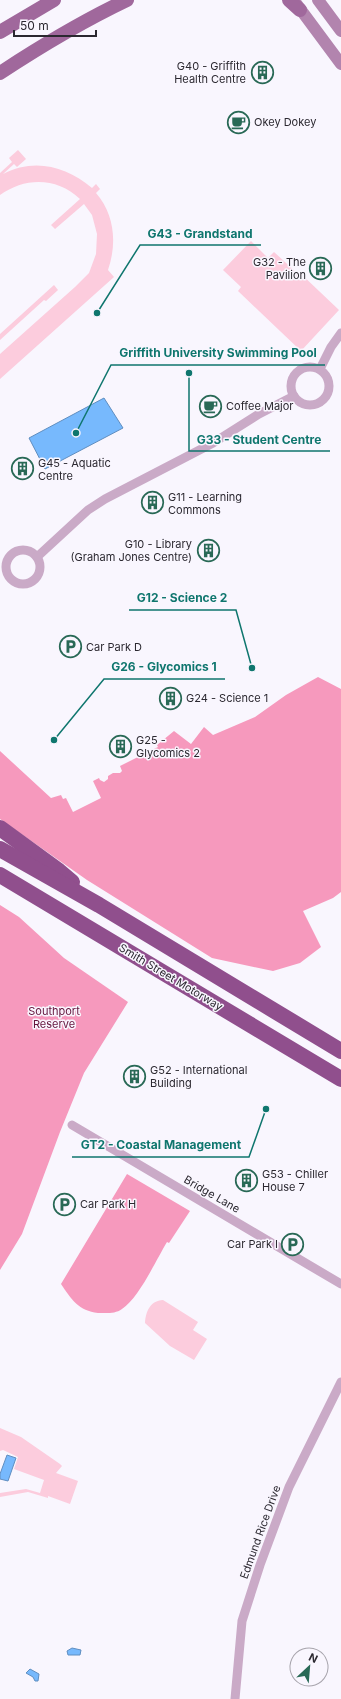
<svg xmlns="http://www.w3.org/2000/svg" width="341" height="1699" font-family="Inter,sans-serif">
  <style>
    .green { fill: #fcccdd }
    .forest { fill: #f699bd }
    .water { fill: #77b9fd; stroke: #608ec0 }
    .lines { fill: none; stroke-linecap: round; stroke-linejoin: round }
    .street { stroke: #caaac7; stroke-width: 9 }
    .secondary { stroke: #b284ae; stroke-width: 12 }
    .primary { stroke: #a0689c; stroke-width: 14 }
    .highway { stroke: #904f8d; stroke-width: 16 }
    .labels { text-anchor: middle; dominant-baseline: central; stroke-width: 3; stroke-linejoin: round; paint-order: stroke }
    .poi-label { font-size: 11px; fill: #2b2830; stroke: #f9f6fe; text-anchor: start }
    .street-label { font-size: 11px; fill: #2b2830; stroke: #f9f6fe }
    .park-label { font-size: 11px; fill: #64133c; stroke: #f9f6fe }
    .leader { fill: none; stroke: #0f766e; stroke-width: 1.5 }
    .callout-dot { fill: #0f766e; stroke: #f9f6fe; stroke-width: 1.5 }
    .callout-label { font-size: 12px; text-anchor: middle; font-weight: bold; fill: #0f766e; stroke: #f9f6fe; stroke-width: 3; stroke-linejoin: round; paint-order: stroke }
  </style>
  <rect width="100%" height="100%" fill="#f9f6fe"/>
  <g class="green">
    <path d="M 18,150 L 26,159 L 17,167 L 14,164 L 3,174 C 34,158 66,166 92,188 L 96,184 L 100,189 L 96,193 C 115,215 117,244 108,270 L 114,277 L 0,379 L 0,354 L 75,287 L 89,273 L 96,254 L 97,234 L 92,215 L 84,204 L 55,229 L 51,225 L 80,199 C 57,177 25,177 0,195 L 0,173 L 12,162 L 9,158 Z"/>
    <path d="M 251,241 L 268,258 L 274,252 L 297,273 L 299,272 L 339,310 L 301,351 L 238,291 L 241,287 L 223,270 Z"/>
    <path d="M 54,285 L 58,290 L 46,301 L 44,300 L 0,340 L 0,334 Z"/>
    <path d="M 163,1300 L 198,1322 L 193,1330 L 207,1339 L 194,1360 L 170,1346 L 145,1323 C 146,1311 150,1301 163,1300 Z"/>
    <path d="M 0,1428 L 21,1437 L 60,1464 L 62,1466 L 56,1473 L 53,1482 L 56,1473 L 78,1481 L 70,1504 L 48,1496 L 48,1498 L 28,1492 L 0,1497 L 0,1493 L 26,1489 L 40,1493 L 44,1480 L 14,1469 L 18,1457 L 3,1450 L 0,1451 Z"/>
  </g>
  <g class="forest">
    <path d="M 318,677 L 341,689 L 341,892 L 333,898 L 303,911 L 321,947 L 300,963 L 273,971 L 212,958 L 87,880 L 0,819 L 0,751 L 51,798 L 61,795 L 63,799 L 66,798 L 73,812 L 101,798 L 93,781 L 99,778 L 100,780 L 104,782 L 108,779 L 108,776 L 113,773 L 120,773 L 122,771 L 120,766 L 158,747 L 157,745 L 174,731 L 191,744 L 204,727 L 213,735 L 255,717 L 286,695 Z"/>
    <path d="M 0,905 L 19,917 L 64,958 L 128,1002 L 84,1073 L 60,1132 L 22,1234 L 0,1270 Z"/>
    <path d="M 127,1174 L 190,1211 L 169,1243 L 167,1242 C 156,1260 139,1298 122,1309 C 115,1314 107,1313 98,1313 C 79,1311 71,1299 61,1284 Z"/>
  </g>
  <g class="water">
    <path d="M 104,398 L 123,428 L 45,469 L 29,438 Z"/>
    <path d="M 7,1455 L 16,1458 L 8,1481 L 0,1479 L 0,1474 Z"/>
    <path d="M 72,1648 L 81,1650 L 80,1655 L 68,1655 L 67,1651 Z"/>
    <path d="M 30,1669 L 39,1674 L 38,1681 L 35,1681 L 33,1677 L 26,1673 Z"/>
  </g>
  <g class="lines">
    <g class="street">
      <circle cx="310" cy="386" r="19"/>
      <path d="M 320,369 L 331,347 L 341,333"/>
      <circle cx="23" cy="567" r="17"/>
      <path d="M 37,557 L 88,510 L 105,499 L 213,443 L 259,414 L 294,396"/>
      <path d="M 72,1125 L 341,1284"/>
      <path d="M 235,1699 L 242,1621 L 260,1565 L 289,1487 L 341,1382"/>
    </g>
    <g class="secondary">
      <path d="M 318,0 L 341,31"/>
      <path d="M 295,2 L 341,64"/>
    </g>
    <g class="primary">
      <path d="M 289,0 L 300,10"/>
      <path d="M 0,32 L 54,0"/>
      <path d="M 0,73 C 41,46 83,21 127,0"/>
    </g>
    <g class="highway">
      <path d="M 0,828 L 59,871 L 72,882"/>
      <path d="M 0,849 L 99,905 L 341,1051"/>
      <path d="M 0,875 L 341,1079"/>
    </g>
  </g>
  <defs>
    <symbol id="building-ring" viewBox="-11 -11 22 22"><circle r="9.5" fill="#f9f6fe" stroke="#296956" stroke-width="1.5"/><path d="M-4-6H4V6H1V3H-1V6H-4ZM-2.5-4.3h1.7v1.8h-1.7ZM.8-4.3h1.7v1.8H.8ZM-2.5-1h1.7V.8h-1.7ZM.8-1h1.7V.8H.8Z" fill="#296956"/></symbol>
    <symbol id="cafe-ring" viewBox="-11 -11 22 22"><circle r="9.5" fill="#f9f6fe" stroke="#296956" stroke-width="1.5"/><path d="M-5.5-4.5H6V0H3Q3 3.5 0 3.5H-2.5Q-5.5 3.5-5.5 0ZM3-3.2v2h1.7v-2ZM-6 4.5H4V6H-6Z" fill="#296956"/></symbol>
    <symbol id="parking-ring" viewBox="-11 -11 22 22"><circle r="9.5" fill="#f9f6fe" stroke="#296956" stroke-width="1.5"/><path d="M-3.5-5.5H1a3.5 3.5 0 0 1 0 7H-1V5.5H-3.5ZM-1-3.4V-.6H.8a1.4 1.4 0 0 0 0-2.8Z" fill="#296956"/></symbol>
  </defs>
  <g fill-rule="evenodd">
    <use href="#building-ring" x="250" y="60" width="25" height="25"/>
    <use href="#cafe-ring" x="226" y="110" width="25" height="25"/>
    <use href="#building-ring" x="308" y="256" width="25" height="25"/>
    <use href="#cafe-ring" x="198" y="394" width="25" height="25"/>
    <use href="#building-ring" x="10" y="456" width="25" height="25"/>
    <use href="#building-ring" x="140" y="490" width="25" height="25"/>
    <use href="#building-ring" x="196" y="538" width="25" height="25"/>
    <use href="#parking-ring" x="58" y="634" width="25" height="25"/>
    <use href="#building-ring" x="158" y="686" width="25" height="25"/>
    <use href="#building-ring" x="108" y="734" width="25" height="25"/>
    <use href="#building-ring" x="122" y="1064" width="25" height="25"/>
    <use href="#building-ring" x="234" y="1168" width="25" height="25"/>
    <use href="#parking-ring" x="52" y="1192" width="25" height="25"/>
    <use href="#parking-ring" x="280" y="1232" width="25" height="25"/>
  </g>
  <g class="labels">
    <g class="poi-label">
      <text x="246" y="66" text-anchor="end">G40 - Griffith<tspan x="246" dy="13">Health Centre</tspan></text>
      <text x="254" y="122">Okey Dokey</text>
      <text x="306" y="262" text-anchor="end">G32 - The<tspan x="306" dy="13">Pavilion</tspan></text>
      <text x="226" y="406">Coffee Major</text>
      <text x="38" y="463">G45 - Aquatic<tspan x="38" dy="13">Centre</tspan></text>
      <text x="168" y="497">G11 - Learning<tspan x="168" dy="13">Commons</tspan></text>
      <text x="192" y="544" text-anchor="end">G10 - Library<tspan x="192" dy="13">(Graham Jones Centre)</tspan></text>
      <text x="86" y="647">Car Park D</text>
      <text x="186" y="698">G24 - Science 1</text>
      <text x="136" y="740">G25 -<tspan x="136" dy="13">Glycomics 2</tspan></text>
      <text x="150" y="1070">G52 - International<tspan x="150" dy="13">Building</tspan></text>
      <text x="262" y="1174">G53 - Chiller<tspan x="262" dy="13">House 7</tspan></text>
      <text x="80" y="1204">Car Park H</text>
      <text x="278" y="1244" text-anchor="end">Car Park I</text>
    </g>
    <g class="street-label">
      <text transform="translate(171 977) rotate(31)">Smith Street Motorway</text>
      <text transform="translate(212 1194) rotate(30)">Bridge Lane</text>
      <text transform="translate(260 1532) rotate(-70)">Edmund Rice Drive</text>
    </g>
    <g class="park-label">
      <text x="54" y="1011">Southport<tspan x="54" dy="13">Reserve</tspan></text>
    </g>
  </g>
  <path class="leader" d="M97 313L140 245H261M76 433L111 365H325M189 373L189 451H330M252 668L236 610H129M54 740L104 679H225M266 1109L249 1157H72"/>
  <g class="callout-dot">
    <circle cx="97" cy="313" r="4"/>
    <circle cx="76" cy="433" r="4"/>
    <circle cx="189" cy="373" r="4"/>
    <circle cx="252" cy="668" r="4"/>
    <circle cx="54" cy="740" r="4"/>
    <circle cx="266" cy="1109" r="4"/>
  </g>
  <g class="callout-label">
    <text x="200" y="238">G43 - Grandstand</text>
    <text x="218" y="357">Griffith University Swimming Pool</text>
    <text x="259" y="444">G33 - Student Centre</text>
    <text x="182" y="602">G12 - Science 2</text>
    <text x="164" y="671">G26 - Glycomics 1</text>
    <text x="161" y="1149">GT2 - Coastal Management</text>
  </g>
  <g transform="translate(309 1667) rotate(26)"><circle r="19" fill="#f9f6fe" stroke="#a7a4ac"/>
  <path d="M0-3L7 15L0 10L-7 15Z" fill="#296956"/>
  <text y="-6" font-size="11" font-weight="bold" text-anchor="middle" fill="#2b2830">N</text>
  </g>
  <path d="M14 30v6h82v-6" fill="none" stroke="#2b2830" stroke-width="2"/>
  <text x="20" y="30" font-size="12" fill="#2b2830" stroke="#f9f6fe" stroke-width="3" paint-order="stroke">50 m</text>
</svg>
